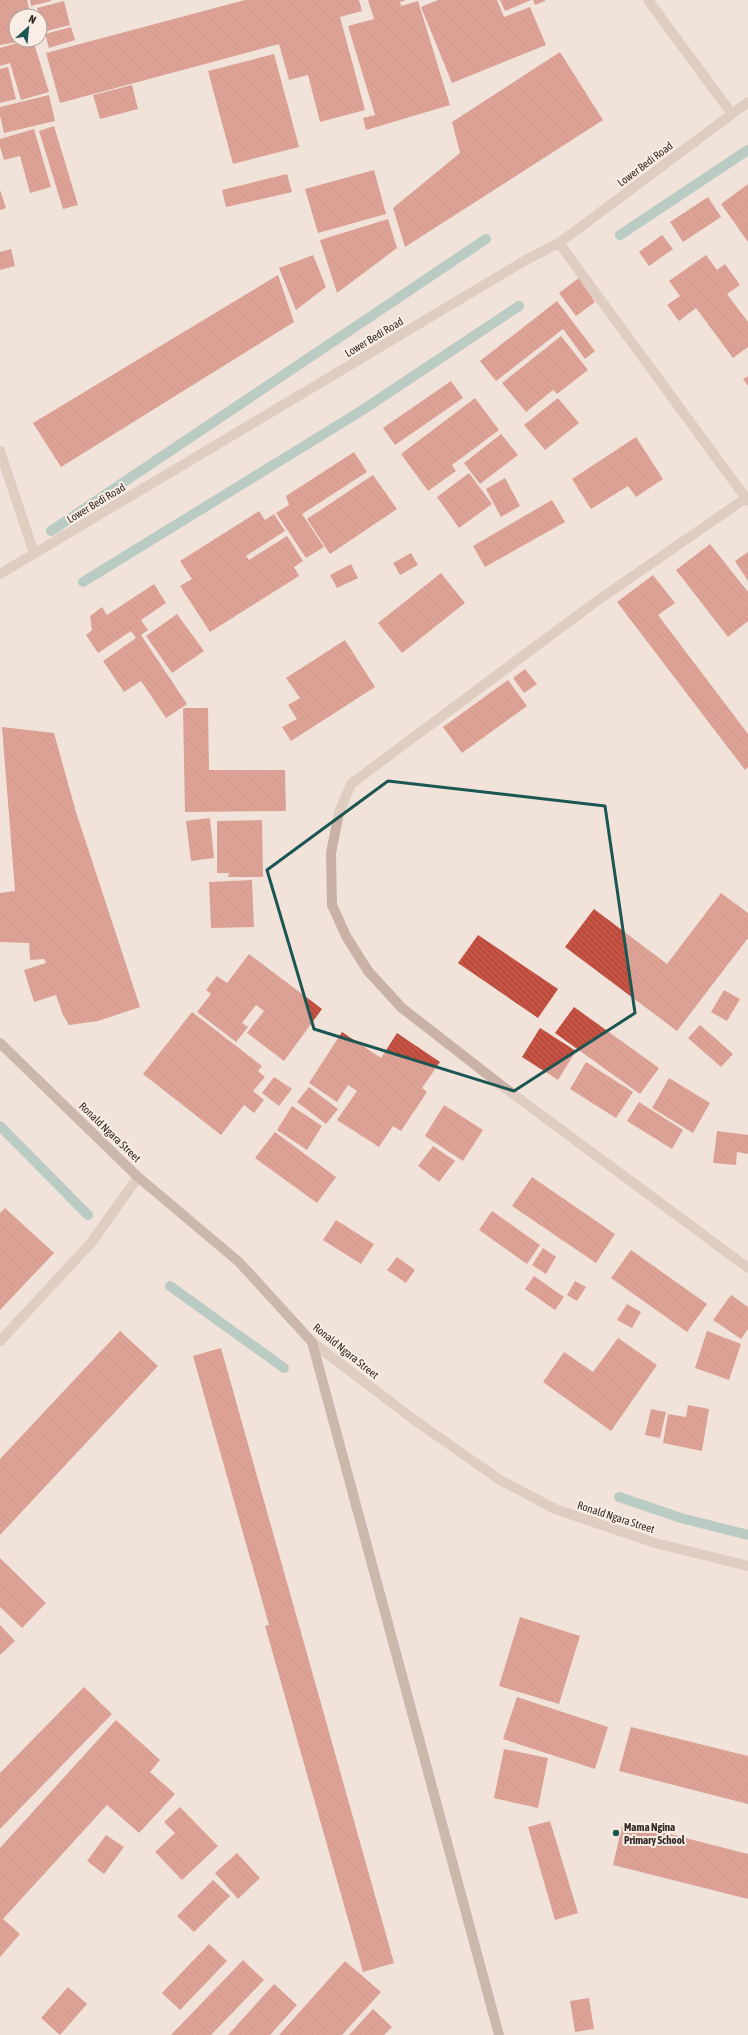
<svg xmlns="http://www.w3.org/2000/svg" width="748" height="2035" font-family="'Asap Condensed',sans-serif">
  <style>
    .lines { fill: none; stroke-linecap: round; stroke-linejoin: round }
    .stream { stroke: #78aeaa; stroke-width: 10 }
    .building { fill: url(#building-back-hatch) }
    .street { stroke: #c9b1a5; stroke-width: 10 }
    .secondary { stroke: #9d8077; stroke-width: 10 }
    .marked { fill: none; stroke: #1c5653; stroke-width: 3; stroke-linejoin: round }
    .poi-dot { fill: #1c5653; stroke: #f9eee5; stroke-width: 1.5 }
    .labels { text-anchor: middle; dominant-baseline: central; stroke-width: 4; stroke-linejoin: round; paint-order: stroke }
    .street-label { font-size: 11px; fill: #352927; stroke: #f9eee5 }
    .poi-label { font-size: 11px; font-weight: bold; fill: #352927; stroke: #f9eee5; text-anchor: start }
  </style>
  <defs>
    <pattern id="building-back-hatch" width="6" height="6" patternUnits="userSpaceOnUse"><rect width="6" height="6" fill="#c65243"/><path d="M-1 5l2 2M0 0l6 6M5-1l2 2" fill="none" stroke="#a24438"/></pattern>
  </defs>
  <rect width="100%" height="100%" fill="#f1e3d9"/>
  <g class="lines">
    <g class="stream">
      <path d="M 620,235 L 748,150"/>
      <path d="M 51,531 L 486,239"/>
      <path d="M 83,582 L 361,411 L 519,306"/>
      <path d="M 0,1126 L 88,1215"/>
      <path d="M 170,1286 L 284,1368"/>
      <path d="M 619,1497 L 681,1518 L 748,1535"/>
    </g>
  </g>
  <g class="building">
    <path d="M 0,0 L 27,0 L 31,16 L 16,16 L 16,40 L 22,41 L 0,45 Z"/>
    <path d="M 30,0 L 51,0 L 51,1 L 31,6 Z"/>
    <path d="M 245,0 L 359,0 L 362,11 L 340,17 L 365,110 L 320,122 L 308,75 L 289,80 L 279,44 L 60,103 L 46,53 Z"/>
    <path d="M 368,0 L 406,0 L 400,2 L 401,6 L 418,1 L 450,105 L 366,130 L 363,118 L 375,115 L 348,26 L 374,19 Z"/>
    <path d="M 438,0 L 497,0 L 504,17 L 530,7 L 546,45 L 452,83 L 421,7 Z"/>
    <path d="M 500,0 L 531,0 L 505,11 Z"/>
    <path d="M 533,0 L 545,0 L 545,1 L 535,5 Z"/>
    <path d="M 64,1 L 70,25 L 43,32 L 37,8 Z"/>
    <path d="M 71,27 L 75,40 L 49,48 L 45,34 Z"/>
    <path d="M 28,40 L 33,40 L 49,92 L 21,100 L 10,63 L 0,66 L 0,48 Z"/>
    <path d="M 560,52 L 603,120 L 405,247 L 393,208 L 460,153 L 452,122 Z"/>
    <path d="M 274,54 L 299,147 L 233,164 L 208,71 Z"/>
    <path d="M 8,67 L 16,99 L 0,103 L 0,69 Z"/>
    <path d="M 132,85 L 138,109 L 100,119 L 93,95 Z"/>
    <path d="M 49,95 L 55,121 L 4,133 L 0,116 L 0,107 Z"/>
    <path d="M 54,126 L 78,205 L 63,209 L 39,131 Z"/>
    <path d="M 34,129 L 51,187 L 30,193 L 20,156 L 4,160 L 0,147 L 0,139 Z"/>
    <path d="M 374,170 L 386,214 L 318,233 L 305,189 Z"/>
    <path d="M 287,174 L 292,192 L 226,207 L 222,190 Z"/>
    <path d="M 748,184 L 748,242 L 721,204 Z"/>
    <path d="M 0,190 L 6,208 L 0,210 Z"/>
    <path d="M 708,197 L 721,217 L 683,242 L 670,222 Z"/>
    <path d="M 388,219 L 397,248 L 337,293 L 320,240 Z"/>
    <path d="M 662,235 L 673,249 L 649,266 L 639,252 Z"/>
    <path d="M 11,249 L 15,266 L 0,270 L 0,252 Z"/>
    <path d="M 313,255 L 326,287 L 296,310 L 279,268 Z"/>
    <path d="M 706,255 L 717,270 L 725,264 L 740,285 L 727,294 L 748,322 L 748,347 L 733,358 L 696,308 L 679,321 L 667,305 L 680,296 L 669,281 Z"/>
    <path d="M 278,275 L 294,322 L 61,467 L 33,423 Z"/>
    <path d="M 579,278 L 595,302 L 576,316 L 559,293 Z"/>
    <path d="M 557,301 L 595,351 L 585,359 L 563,329 L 496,381 L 480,361 Z"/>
    <path d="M 561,336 L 588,370 L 557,394 L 553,390 L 526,412 L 502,383 Z"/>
    <path d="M 748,376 L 748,386 L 743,379 Z"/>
    <path d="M 451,381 L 463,398 L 395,445 L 383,428 Z"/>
    <path d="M 475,398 L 499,430 L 452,465 L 456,471 L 428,491 L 401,454 Z"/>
    <path d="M 558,398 L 579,423 L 545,450 L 524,425 Z"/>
    <path d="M 501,434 L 518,455 L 480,484 L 464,463 Z"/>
    <path d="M 636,437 L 663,479 L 636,497 L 628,486 L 591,509 L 572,479 Z"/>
    <path d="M 354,452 L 367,472 L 302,514 L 324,547 L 306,558 L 276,513 L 289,505 L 286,496 Z"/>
    <path d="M 469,473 L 492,504 L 459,528 L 437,497 Z"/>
    <path d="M 373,475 L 397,509 L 330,554 L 307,519 Z"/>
    <path d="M 505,478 L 520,506 L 501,517 L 486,489 Z"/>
    <path d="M 552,500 L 565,522 L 485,567 L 473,546 Z"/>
    <path d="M 259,511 L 265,520 L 274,514 L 285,531 L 246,556 L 249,560 L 287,536 L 303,561 L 294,567 L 299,576 L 210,632 L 180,586 L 192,579 L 180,561 Z"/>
    <path d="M 710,544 L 748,592 L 748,621 L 728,637 L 676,570 Z"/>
    <path d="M 748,552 L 748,581 L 735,561 Z"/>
    <path d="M 411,553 L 418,565 L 400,575 L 393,563 Z"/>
    <path d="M 351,564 L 358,578 L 337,588 L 330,575 Z"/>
    <path d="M 441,573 L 465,603 L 402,653 L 378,623 Z"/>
    <path d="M 653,575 L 675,603 L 658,615 L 748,734 L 748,767 L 745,770 L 617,602 Z"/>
    <path d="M 154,584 L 166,603 L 141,620 L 148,630 L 141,635 L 187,704 L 166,718 L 141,681 L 124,692 L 103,661 L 136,638 L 131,631 L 98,653 L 86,635 L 92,630 L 90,616 L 102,607 L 107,615 Z"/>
    <path d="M 177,614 L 204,651 L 172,673 L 146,636 Z"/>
    <path d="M 345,640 L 375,687 L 291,741 L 282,727 L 297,719 L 288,705 L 300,698 L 286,678 Z"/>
    <path d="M 525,669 L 537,684 L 524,693 L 513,678 Z"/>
    <path d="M 508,680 L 527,706 L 462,753 L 443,727 Z"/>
    <path d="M 183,708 L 208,708 L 209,770 L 285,770 L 286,811 L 185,812 Z"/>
    <path d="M 2,727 L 54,733 L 76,812 L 140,1007 L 98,1021 L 69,1025 L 63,1015 L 56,995 L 34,1002 L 24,970 L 46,963 L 44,959 L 30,960 L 29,943 L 0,942 L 0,893 L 15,891 Z"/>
    <path d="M 210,818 L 214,858 L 191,861 L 186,821 Z"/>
    <path d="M 262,820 L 263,877 L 228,877 L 229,873 L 217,873 L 217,821 Z"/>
    <path d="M 252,880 L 254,927 L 211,928 L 209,882 Z"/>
    <path d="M 721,893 L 748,913 L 748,938 L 677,1031 L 565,947 L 594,909 L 667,964 Z"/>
    <path d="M 478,935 L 558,989 L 538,1018 L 458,963 Z"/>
    <path d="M 249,954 L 322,1009 L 284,1061 L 247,1033 L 264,1011 L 256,1005 L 242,1023 L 248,1027 L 236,1042 L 197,1012 L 211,994 L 206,990 L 217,976 L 227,983 Z"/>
    <path d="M 724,990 L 740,999 L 727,1021 L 711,1012 Z"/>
    <path d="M 574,1007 L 659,1068 L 640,1094 L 555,1033 Z"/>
    <path d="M 192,1012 L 262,1066 L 258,1071 L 265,1077 L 253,1091 L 264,1100 L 254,1113 L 244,1105 L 221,1135 L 143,1074 Z"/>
    <path d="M 700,1025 L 733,1054 L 721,1067 L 688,1038 Z"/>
    <path d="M 540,1028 L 576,1051 L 558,1080 L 522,1057 Z"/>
    <path d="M 342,1032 L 381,1058 L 397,1033 L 440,1062 L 422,1088 L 427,1092 L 401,1131 L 393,1126 L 379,1147 L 337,1120 L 357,1091 L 348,1085 L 337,1102 L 309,1083 Z"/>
    <path d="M 586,1062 L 633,1092 L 616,1118 L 570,1089 Z"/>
    <path d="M 274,1077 L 292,1089 L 279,1106 L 262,1093 Z"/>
    <path d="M 669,1078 L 710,1103 L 693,1133 L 652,1108 Z"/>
    <path d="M 309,1087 L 338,1109 L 326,1124 L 297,1102 Z"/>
    <path d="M 639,1102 L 683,1130 L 672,1149 L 627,1121 Z"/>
    <path d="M 444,1105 L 483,1130 L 463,1161 L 425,1136 Z"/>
    <path d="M 292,1106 L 322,1126 L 307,1150 L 277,1130 Z"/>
    <path d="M 717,1131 L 748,1135 L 748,1154 L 737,1152 L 736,1165 L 713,1163 Z"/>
    <path d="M 275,1132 L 336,1177 L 317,1203 L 255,1158 Z"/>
    <path d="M 433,1146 L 455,1161 L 439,1182 L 418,1166 Z"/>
    <path d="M 532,1177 L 615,1234 L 596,1263 L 512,1206 Z"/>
    <path d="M 5,1208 L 54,1253 L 0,1310 L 0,1213 Z"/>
    <path d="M 492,1211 L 540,1245 L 527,1264 L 479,1230 Z"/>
    <path d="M 336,1220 L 374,1244 L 361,1264 L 323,1240 Z"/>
    <path d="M 543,1248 L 556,1257 L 546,1274 L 532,1265 Z"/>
    <path d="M 631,1250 L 707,1304 L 687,1332 L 611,1278 Z"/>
    <path d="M 397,1257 L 415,1270 L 406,1283 L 387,1270 Z"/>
    <path d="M 534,1276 L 564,1297 L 555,1310 L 525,1289 Z"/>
    <path d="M 575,1281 L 586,1287 L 577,1301 L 567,1295 Z"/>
    <path d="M 731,1295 L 748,1307 L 748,1329 L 741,1339 L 713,1320 Z"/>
    <path d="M 627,1304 L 641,1312 L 632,1328 L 617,1320 Z"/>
    <path d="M 120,1331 L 158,1366 L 0,1535 L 0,1459 Z"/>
    <path d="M 707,1331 L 741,1344 L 729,1380 L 695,1368 Z"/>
    <path d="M 618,1338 L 657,1365 L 611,1431 L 543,1382 L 564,1352 L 593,1372 Z"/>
    <path d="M 221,1348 L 394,1963 L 363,1972 L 265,1626 L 269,1625 L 193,1356 Z"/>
    <path d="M 688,1405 L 709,1409 L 702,1451 L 663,1443 L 668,1414 L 686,1417 Z"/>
    <path d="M 651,1409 L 666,1412 L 660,1438 L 645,1435 Z"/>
    <path d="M 0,1558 L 46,1603 L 22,1628 L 0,1607 Z"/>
    <path d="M 520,1617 L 580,1636 L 559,1704 L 499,1686 Z"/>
    <path d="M 0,1625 L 15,1641 L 0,1655 Z"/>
    <path d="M 84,1687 L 112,1714 L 0,1829 L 0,1773 Z"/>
    <path d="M 517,1697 L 608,1727 L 595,1769 L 503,1739 Z"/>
    <path d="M 116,1720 L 160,1760 L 150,1772 L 175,1794 L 139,1833 L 107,1805 L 3,1919 L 20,1934 L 0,1957 L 0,1848 Z"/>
    <path d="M 631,1727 L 748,1756 L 748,1804 L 619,1771 Z"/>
    <path d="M 504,1749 L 548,1758 L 538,1808 L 494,1798 Z"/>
    <path d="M 180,1807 L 218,1846 L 182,1880 L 155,1852 L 175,1833 L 164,1822 Z"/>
    <path d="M 550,1821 L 578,1913 L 555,1920 L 528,1827 Z"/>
    <path d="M 623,1822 L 748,1854 L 748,1899 L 613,1865 Z"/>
    <path d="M 106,1835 L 124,1847 L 104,1874 L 87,1861 Z"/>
    <path d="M 237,1853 L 260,1878 L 238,1899 L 215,1873 Z"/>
    <path d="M 213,1880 L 230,1896 L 194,1932 L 177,1916 Z"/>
    <path d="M 209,1944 L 227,1961 L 180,2010 L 162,1993 Z"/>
    <path d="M 243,1960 L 264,1980 L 211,2035 L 171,2035 Z"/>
    <path d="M 345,1961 L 381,1992 L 342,2035 L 279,2035 Z"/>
    <path d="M 274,1984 L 297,2005 L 270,2035 L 228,2035 Z"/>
    <path d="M 68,1987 L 87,2004 L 60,2035 L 41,2018 Z"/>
    <path d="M 589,1998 L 594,2029 L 575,2032 L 570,2001 Z"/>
    <path d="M 373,2009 L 392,2027 L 384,2035 L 349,2035 Z"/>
  </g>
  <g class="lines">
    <g class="street">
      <path d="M 648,0 L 732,114"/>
      <path d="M 559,243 L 748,501"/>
      <path d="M 0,451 L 34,553"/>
      <path d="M 746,498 L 594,603 L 351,784 L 339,813 L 331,853 L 332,905 L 346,936 L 368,971 L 402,1008 L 501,1085 L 748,1268"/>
      <path d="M 0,574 L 526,260 L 559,243 L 748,102"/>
      <path d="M 0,1341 L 91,1243 L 138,1177"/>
      <path d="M 312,1342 L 413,1419 L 500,1480 L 555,1509 L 655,1543 L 748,1566"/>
    </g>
    <path class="secondary" d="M 0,1043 L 138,1177 L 239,1262 L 312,1342 L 499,2035"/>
  </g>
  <path d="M0 0H748V2035H0ZM 388,781 L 605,806 L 635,1013 L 514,1091 L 314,1029 L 267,870 Z" fill="#f1e3d9" fill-opacity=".55" fill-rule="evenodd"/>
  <path class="marked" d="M 388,781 L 605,806 L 635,1013 L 514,1091 L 314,1029 L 267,870 Z"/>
  <circle class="poi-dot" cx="616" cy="1833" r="4"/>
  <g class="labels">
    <g class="street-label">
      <text transform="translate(645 164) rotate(-37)">Lower Bedi Road</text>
      <text transform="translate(374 337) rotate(-31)">Lower Bedi Road</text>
      <text transform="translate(96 503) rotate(-31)">Lower Bedi Road</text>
      <text transform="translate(110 1132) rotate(44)">Ronald Ngara Street</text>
      <text transform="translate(346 1351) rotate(39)">Ronald Ngara Street</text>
      <text transform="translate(616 1517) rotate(18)">Ronald Ngara Street</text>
    </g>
    <g class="poi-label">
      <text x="624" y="1827">Mama Ngina<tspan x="624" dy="13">Primary School</tspan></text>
    </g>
  </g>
  <g transform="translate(28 28) rotate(27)"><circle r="19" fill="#f9eee5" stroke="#ab9f99"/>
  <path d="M0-3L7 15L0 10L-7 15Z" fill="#1c5653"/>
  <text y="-6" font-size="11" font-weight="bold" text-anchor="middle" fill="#352927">N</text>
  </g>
</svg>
